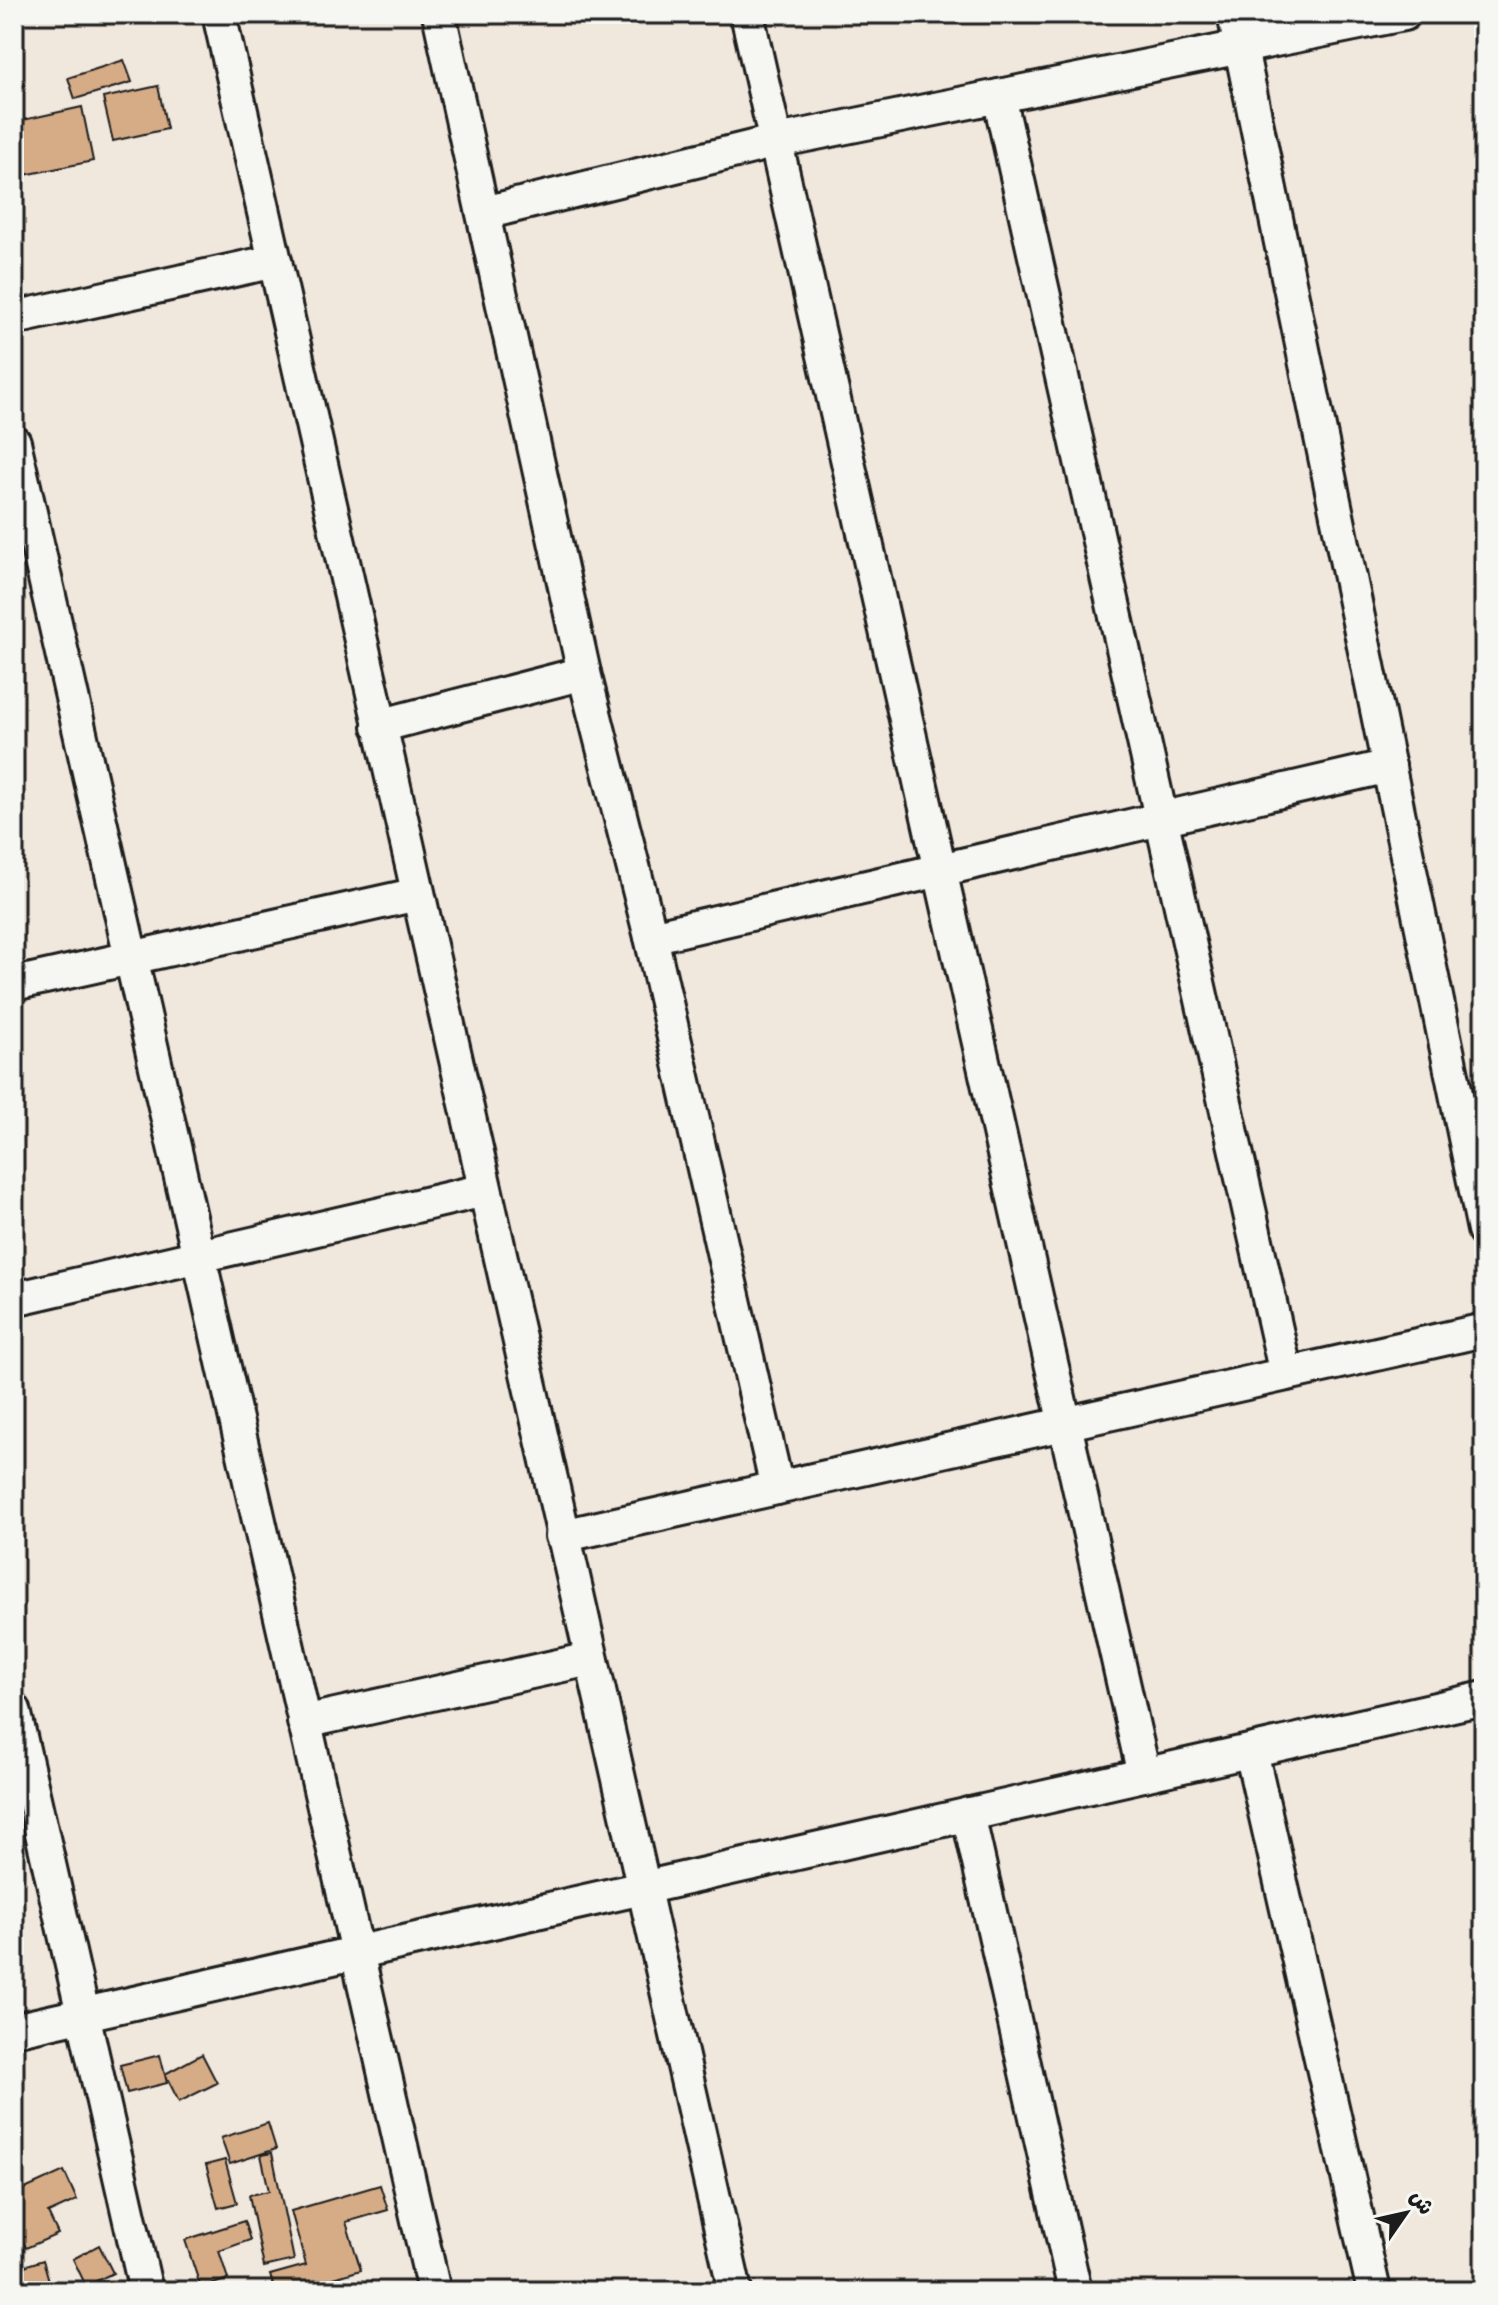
<svg xmlns="http://www.w3.org/2000/svg" width="1498" height="2305" font-family="'Balsamiq Sans','Playpen Sans Arabic',sans-serif">
  <style>
    .building { fill: #d6ac87; stroke: #1c1c1c; stroke-width: 2 }
    .lines { fill: none; stroke-linecap: round; stroke-linejoin: round }
    .minor-casing { stroke: #1c1c1c; stroke-width: 38 }
    .minor { stroke: #f6f6f2; stroke-width: 32 }
  </style>
  <rect width="100%" height="100%" fill="#f0e7dd"/>
  <filter id="ink" filterUnits="userSpaceOnUse"><feTurbulence type="fractalNoise" baseFrequency=".0125" numOctaves="2"/><feDisplacementMap in="SourceGraphic" scale="16" xChannelSelector="R" yChannelSelector="G"/><feConvolveMatrix kernelMatrix="1 2 1 2 8 2 1 2 1" color-interpolation-filters="sRGB"/></filter>
  <g filter="url(#ink)">
    <g class="building">
      <path d="M 124,60 L 132,82 L 75,99 L 68,78 Z"/>
      <path d="M 158,86 L 167,129 L 113,141 L 103,98 Z"/>
      <path d="M 82,107 L 93,161 L 15,177 L 14,122 Z"/>
      <path d="M 202,2054 L 217,2083 L 179,2102 L 165,2074 Z"/>
      <path d="M 160,2055 L 167,2083 L 127,2093 L 120,2065 Z"/>
      <path d="M 268,2123 L 276,2149 L 230,2164 L 221,2138 Z"/>
      <path d="M 272,2153 L 294,2260 L 264,2267 L 249,2195 L 269,2191 L 261,2155 Z"/>
      <path d="M 225,2160 L 237,2203 L 218,2208 L 206,2165 Z"/>
      <path d="M 64,2171 L 77,2200 L 48,2213 L 58,2234 L 26,2248 L 14,2221 L 14,2194 Z"/>
      <path d="M 380,2185 L 388,2210 L 346,2222 L 361,2270 L 290,2291 L 275,2291 L 270,2275 L 306,2265 L 291,2211 Z"/>
      <path d="M 244,2221 L 250,2240 L 219,2251 L 228,2279 L 201,2288 L 185,2240 Z"/>
      <path d="M 99,2245 L 113,2273 L 86,2286 L 73,2259 Z"/>
      <path d="M 43,2260 L 50,2284 L 23,2291 L 15,2269 Z"/>
    </g>
    <g class="lines">
      <defs>
        <g id="minor">
          <path d="M 219,14 L 735,2291"/>
          <path d="M 439,14 L 584,673 L 651,937 L 777,1488"/>
          <path d="M 747,14 L 1144,1775"/>
          <path d="M 1234,14 L 1484,1230"/>
          <path d="M 999,96 L 1286,1374"/>
          <path d="M 484,213 L 777,141 L 1404,14"/>
          <path d="M 14,318 L 275,261"/>
          <path d="M 14,442 L 434,2291"/>
          <path d="M 379,726 L 584,673"/>
          <path d="M 651,937 L 1389,766"/>
          <path d="M 14,984 L 418,894"/>
          <path d="M 14,1299 L 485,1190"/>
          <path d="M 562,1536 L 1484,1330"/>
          <path d="M 14,1710 L 146,2291"/>
          <path d="M 304,1722 L 590,1659"/>
          <path d="M 1251,1751 L 1374,2291"/>
          <path d="M 968,1814 L 1075,2291"/>
          <path d="M 14,2030 L 1484,1698"/>
        </g>
      </defs>
      <use href="#minor" class="minor-casing"/>
      <use href="#minor" class="minor"/>
    </g>
  </g>
  <rect width="1498" height="2305" fill="none" stroke="#f6f6f2" stroke-width="48"/>
  <rect x="24" y="24" width="1450" height="2257" fill="none" stroke="#1c1c1c" stroke-width="3" filter="url(#ink)"/>
  <g transform="translate(1406 2213) rotate(56)" stroke="#f6f6f2" stroke-width="6" paint-order="stroke">
  <path d="M0-6L14 30L0 20L-14 30Z" fill="#1c1c1c"/>
  <text y="-12" font-size="22" font-weight="bold" text-anchor="middle" fill="#1c1c1c">ش</text>
  </g>
</svg>
